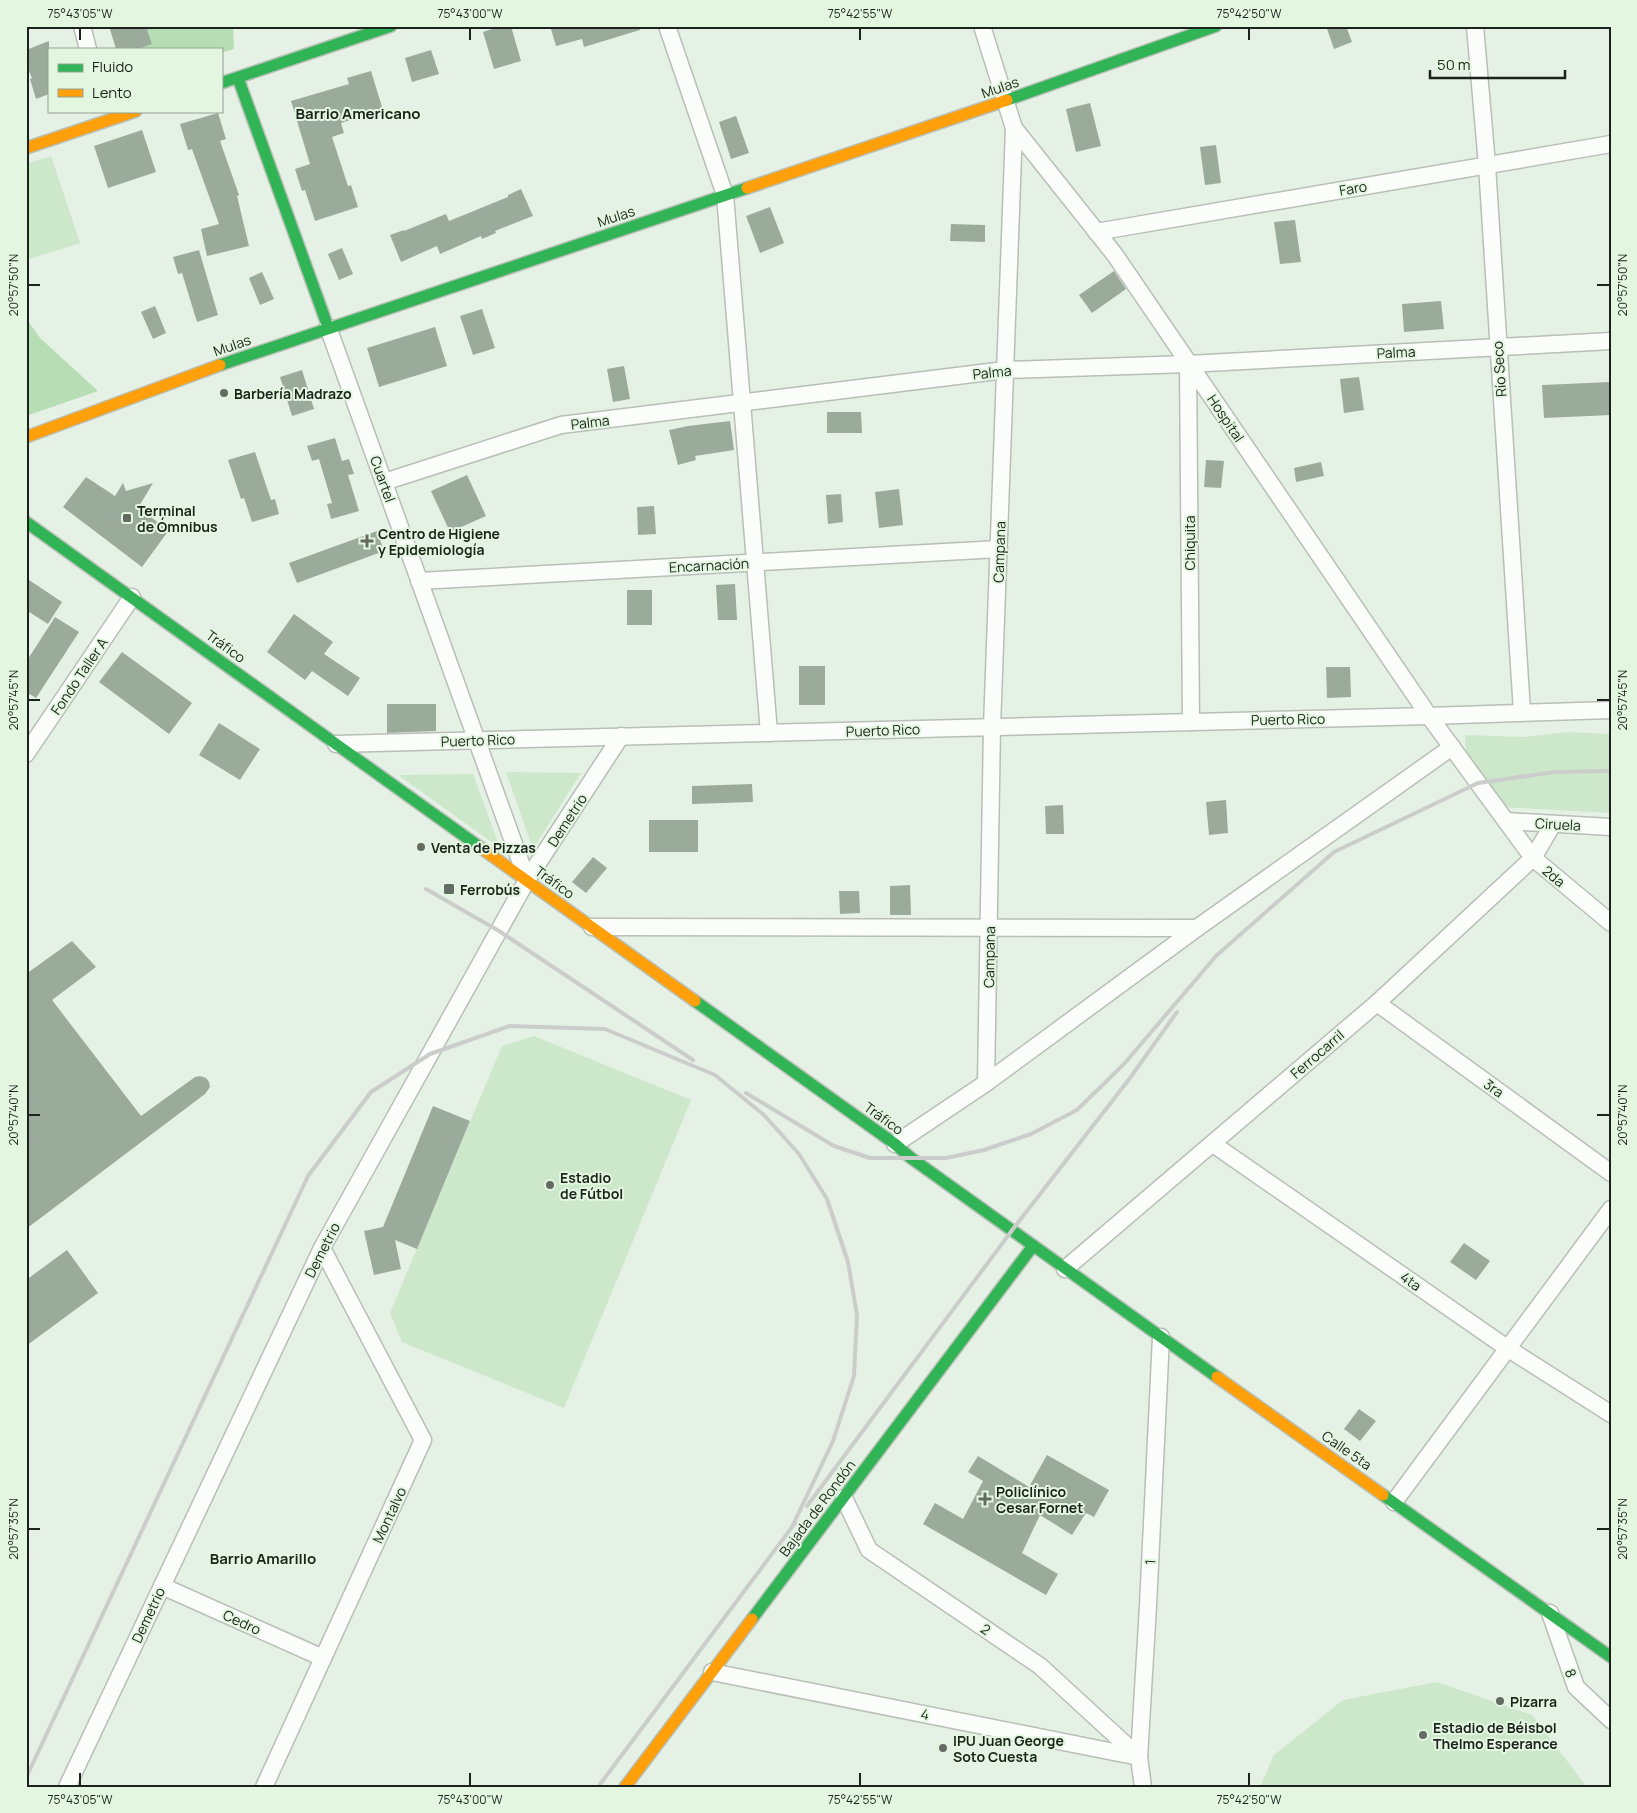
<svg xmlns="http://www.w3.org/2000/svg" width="1637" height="1813" font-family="Manrope,sans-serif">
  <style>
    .green { fill: #cce7ca }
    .forest { fill: #b7ddb5 }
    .building { fill: #9bab9b }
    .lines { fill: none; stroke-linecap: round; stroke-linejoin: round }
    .street-casing { stroke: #b7bfb6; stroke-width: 19 }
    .fast-casing { stroke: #b7bfb6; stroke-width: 14 }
    .slow-casing { stroke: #b7bfb6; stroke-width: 14 }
    .street { stroke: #fbfdfb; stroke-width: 16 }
    .fast { stroke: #30b455; stroke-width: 11 }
    .slow { stroke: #ff9f0a; stroke-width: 11 }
    .rail { stroke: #cbcdcb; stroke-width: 4 }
    .ticks { fill: none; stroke: #1c231c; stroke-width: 2 }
    .poi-dot { fill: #636b62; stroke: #e2f6e0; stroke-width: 2 }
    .labels { text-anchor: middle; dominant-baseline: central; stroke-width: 4; stroke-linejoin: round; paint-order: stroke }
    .street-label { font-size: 14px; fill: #1c231c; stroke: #e2f6e0 }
    .poi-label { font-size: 14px; font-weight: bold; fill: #1c231c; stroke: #e2f6e0; text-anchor: start }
    .neighbourhood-label { font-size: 15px; font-weight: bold; fill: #1c231c; stroke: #e2f6e0 }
    .neatline { fill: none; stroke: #1c231c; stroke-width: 2 }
    .ticks-label { font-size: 12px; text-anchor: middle; fill: #1c231c }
  </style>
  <rect width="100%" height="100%" fill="#e6f1e5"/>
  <g class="green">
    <path d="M 51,156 L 80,243 L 26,260 L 26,164 Z"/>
    <path d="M 1567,732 L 1611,734 L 1611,813 L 1502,807 L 1466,757 L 1465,735 L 1523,737 Z"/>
    <path d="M 506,772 L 581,773 L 533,849 Z"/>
    <path d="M 473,774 L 500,848 L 398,775 Z"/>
    <path d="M 534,1036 L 691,1100 L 564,1408 L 402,1342 L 390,1313 L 502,1046 Z"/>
    <path d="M 1437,1682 L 1532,1715 L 1587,1787 L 1260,1787 L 1274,1755 L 1343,1700 Z"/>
  </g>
  <g class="forest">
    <path d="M 146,26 L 233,26 L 234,49 L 221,53 L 221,49 L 138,49 L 152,44 Z"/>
    <path d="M 26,318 L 40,338 L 98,391 L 26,416 Z"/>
  </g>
  <g class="building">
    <path d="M 109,26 L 146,26 L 152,44 L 138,49 L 116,49 Z"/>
    <path d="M 501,26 L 511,26 L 521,61 L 494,69 L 483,32 Z"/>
    <path d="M 550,26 L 639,26 L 640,30 L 584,47 L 582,39 L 556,46 Z"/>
    <path d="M 1326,26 L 1346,26 L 1352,42 L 1334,49 Z"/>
    <path d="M 49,41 L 49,94 L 36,99 L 30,79 L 32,78 L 26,64 L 26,50 Z"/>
    <path d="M 431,50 L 439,74 L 412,82 L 405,58 Z"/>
    <path d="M 371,71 L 383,110 L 341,123 L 344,133 L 332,137 L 348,186 L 351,185 L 358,207 L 315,221 L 305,190 L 302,191 L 295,169 L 310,164 L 291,101 L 349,84 L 347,78 Z"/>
    <path d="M 1090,103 L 1101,146 L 1076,152 L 1066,109 Z"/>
    <path d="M 218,113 L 226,139 L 220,141 L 239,195 L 237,196 L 249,246 L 207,256 L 201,229 L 219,224 L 192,149 L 188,150 L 180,124 Z"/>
    <path d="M 736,116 L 749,153 L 731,159 L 719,122 Z"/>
    <path d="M 142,130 L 156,172 L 108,188 L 94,146 Z"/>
    <path d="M 1216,145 L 1221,183 L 1205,185 L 1200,147 Z"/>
    <path d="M 521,189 L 533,216 L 495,231 L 496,233 L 482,239 L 481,236 L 440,254 L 437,246 L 401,262 L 390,235 L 404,230 L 404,231 L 446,214 L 449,221 L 508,197 L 508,195 Z"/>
    <path d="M 770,207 L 784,243 L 760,253 L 746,216 Z"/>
    <path d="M 1295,220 L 1301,262 L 1280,264 L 1274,222 Z"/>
    <path d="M 951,224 L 985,225 L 985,242 L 950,241 Z"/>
    <path d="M 342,248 L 353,274 L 339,280 L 328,254 Z"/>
    <path d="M 199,250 L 218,315 L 197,322 L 182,273 L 178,274 L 173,257 Z"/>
    <path d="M 1114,271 L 1126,289 L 1092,313 L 1079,295 Z"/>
    <path d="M 262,272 L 274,299 L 260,305 L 249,278 Z"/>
    <path d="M 1441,301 L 1444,329 L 1404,332 L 1402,304 Z"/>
    <path d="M 155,306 L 166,333 L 153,339 L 141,312 Z"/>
    <path d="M 482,309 L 495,348 L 473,355 L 460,316 Z"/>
    <path d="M 435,327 L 447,366 L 379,387 L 367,348 Z"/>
    <path d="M 624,366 L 630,399 L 613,402 L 607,369 Z"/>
    <path d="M 302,370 L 314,409 L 292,416 L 280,377 Z"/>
    <path d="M 1359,377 L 1364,410 L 1344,413 L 1340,379 Z"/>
    <path d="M 1611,382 L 1611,415 L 1544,418 L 1542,385 Z"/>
    <path d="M 827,412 L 861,412 L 862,433 L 827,433 Z"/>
    <path d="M 730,421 L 734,450 L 695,456 L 696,460 L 678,465 L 669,430 L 688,426 Z"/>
    <path d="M 335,438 L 342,461 L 349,459 L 354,474 L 348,475 L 359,511 L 331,519 L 327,504 L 332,503 L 319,459 L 312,461 L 307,446 Z"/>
    <path d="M 255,452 L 271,500 L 275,499 L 279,514 L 252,522 L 244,498 L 241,499 L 228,460 Z"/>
    <path d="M 1206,460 L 1224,461 L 1221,488 L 1204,487 Z"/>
    <path d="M 1321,462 L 1324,476 L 1296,482 L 1294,468 Z"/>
    <path d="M 467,475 L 486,516 L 450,532 L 431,491 Z"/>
    <path d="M 86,477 L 115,496 L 123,483 L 126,491 L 153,483 L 138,508 L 169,530 L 142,567 L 63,507 Z"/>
    <path d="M 899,489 L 903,525 L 879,528 L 875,492 Z"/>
    <path d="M 841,494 L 843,522 L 828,524 L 826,495 Z"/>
    <path d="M 654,506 L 656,534 L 638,535 L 637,507 Z"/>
    <path d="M 377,531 L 384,551 L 297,583 L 289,563 Z"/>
    <path d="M 26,578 L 62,602 L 48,624 L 26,610 Z"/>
    <path d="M 735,584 L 737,620 L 718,620 L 716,585 Z"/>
    <rect x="627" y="590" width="25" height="35"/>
    <path d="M 294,614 L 333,642 L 324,654 L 360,678 L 348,696 L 312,671 L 305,680 L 267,652 Z"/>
    <path d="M 55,617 L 79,632 L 36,698 L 26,692 L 26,662 Z"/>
    <path d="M 122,652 L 192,703 L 169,734 L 99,682 Z"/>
    <rect x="799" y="666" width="26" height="39"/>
    <path d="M 1326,667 L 1350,667 L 1351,697 L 1327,698 Z"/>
    <path d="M 387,704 L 436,704 L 436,731 L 387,733 Z"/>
    <path d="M 219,723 L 260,749 L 240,780 L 199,755 Z"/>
    <path d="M 752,784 L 753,802 L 692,804 L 692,786 Z"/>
    <path d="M 1226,800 L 1228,833 L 1209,835 L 1206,802 Z"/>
    <path d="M 1063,805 L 1064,834 L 1046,834 L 1045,806 Z"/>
    <rect x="649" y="820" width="49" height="32"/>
    <path d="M 593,857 L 607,868 L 586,893 L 572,882 Z"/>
    <path d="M 910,885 L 911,915 L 890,915 L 890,886 Z"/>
    <path d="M 839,891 L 859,891 L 860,913 L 840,914 Z"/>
    <path d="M 72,941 L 96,967 L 52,1000 L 141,1116 L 195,1077 L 200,1076 L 206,1078 L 209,1082 L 210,1087 L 205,1094 L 26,1229 L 26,974 Z"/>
    <path d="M 433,1106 L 470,1121 L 417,1249 L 395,1240 L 401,1269 L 374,1275 L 364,1231 L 383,1227 Z"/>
    <path d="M 1464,1243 L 1490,1261 L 1476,1280 L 1450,1262 Z"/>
    <path d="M 67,1250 L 98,1293 L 26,1346 L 26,1280 Z"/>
    <path d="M 1359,1409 L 1376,1421 L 1360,1441 L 1344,1429 Z"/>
    <path d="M 1047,1455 L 1109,1490 L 1094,1517 L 1086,1513 L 1072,1535 L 1040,1515 L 1022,1553 L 1058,1574 L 1046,1595 L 923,1524 L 935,1503 L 963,1519 L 983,1481 L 968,1472 L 978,1456 L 1029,1487 Z"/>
  </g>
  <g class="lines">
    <defs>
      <g id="street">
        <path d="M 82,26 L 88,49"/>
        <path d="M 667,26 L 725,195 L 769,733"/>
        <path d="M 982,26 L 1014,128 L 992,727 L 986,1083"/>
        <path d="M 1475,26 L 1487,165 L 1522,712"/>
        <path d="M 1014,128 L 1115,255 L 1429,716 L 1533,858 L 1611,923"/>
        <path d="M 1096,232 L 1611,144"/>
        <path d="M 328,327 L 527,880"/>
        <path d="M 1188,364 L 1191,722"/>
        <path d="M 384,482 L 561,425 L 1005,370 L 1188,364 L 1611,341"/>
        <path d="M 419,581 L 999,549"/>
        <path d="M 336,744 L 1429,716 L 1611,710"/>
        <path d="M 26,754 L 132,597"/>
        <path d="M 1506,821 L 1611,827"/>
        <path d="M 592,927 L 1197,928"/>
        <path d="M 1377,1003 L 1611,1173"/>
        <path d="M 895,1144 L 986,1083 L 1197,928 L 1452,747"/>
        <path d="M 1213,1144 L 1507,1348 L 1611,1414"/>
        <path d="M 1065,1269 L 1377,1003 L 1533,858 L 1553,824"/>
        <path d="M 844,1498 L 869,1550 L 1040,1666 L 1139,1757"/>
        <path d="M 1394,1502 L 1611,1209"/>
        <path d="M 162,1586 L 323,1658"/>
        <path d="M 1550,1613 L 1576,1687 L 1611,1720"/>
        <path d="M 712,1672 L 1139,1757"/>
        <path d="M 67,1787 L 322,1248 L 527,880 L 621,736"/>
        <path d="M 264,1787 L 423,1440 L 322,1248"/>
        <path d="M 1143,1787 L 1139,1757 L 1148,1606 L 1161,1337"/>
      </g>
      <g id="fast">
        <path d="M 238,78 L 328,327"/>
        <path d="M 221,83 L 391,26"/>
        <path d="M 1007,100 L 1216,26"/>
        <path d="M 220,365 L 747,188"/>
        <path d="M 26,522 L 481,848"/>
        <path d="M 695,1001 L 895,1144 L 911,1158 L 1217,1377"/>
        <path d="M 1383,1495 L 1611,1657"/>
        <path d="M 752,1619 L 1033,1246"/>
      </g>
      <g id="slow">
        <path d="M 26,148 L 136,111"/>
        <path d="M 747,188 L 1007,100"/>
        <path d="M 26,437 L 220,365"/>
        <path d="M 481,848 L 695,1001"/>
        <path d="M 1217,1377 L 1383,1495"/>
        <path d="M 625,1787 L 752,1619"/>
      </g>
    </defs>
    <use href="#street" class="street-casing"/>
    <use href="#fast" class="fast-casing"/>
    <use href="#slow" class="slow-casing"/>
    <use href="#street" class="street"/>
    <use href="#fast" class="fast"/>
    <use href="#slow" class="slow"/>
    <g class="rail">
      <path d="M 426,889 L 499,931 L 693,1060"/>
      <path d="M 746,1093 L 834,1146 L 870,1158 L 946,1158 L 984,1150 L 1031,1134 L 1077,1110 L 1124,1064 L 1216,956 L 1334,852 L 1478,783 L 1555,772 L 1611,771"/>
      <path d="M 807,1506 L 1013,1229 L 1130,1078 L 1177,1012"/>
      <path d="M 26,1778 L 308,1176 L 371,1092 L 430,1054 L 510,1026 L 605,1029 L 715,1075 L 764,1115 L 799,1154 L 827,1199 L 848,1262 L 857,1315 L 854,1376 L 833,1441 L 792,1527"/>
      <path d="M 598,1787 L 795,1523"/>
    </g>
  </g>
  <path class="ticks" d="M 80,28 L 80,40M 470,28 L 470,40M 860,28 L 860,40M 1249,28 L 1249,40M 28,285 L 40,285M 1597,285 L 1610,285M 28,700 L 40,700M 1597,700 L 1610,700M 28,1115 L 40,1115M 1597,1115 L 1610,1115M 28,1529 L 40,1529M 1597,1529 L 1610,1529M 80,1773 L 80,1786M 470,1773 L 470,1786M 860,1773 L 860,1786M 1249,1773 L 1249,1786"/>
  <g class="poi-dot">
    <circle cx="224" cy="393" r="5"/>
    <rect x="122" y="513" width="10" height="10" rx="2.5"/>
    <path d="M364.5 533.5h5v5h5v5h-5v5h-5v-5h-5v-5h5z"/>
    <circle cx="421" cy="847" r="5"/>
    <rect x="443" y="883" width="12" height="12" rx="2.5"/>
    <circle cx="550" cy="1185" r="5"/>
    <path d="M982.5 1491.5h5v5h5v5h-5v5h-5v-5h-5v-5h5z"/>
    <circle cx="1500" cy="1701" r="5"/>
    <circle cx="1423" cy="1735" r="5"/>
    <circle cx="943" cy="1748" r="5"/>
  </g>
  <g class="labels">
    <g class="street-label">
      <text transform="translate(1000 87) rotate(-19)">Mulas</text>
      <text transform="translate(1353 188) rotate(-10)">Faro</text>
      <text transform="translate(616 216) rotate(-18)">Mulas</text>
      <text transform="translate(232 345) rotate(-19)">Mulas</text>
      <text transform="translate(1396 352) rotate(-3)">Palma</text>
      <text transform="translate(1499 369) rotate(-94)">Río Seco</text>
      <text transform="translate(992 372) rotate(-6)">Palma</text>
      <text transform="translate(1226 418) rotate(56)">Hospital</text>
      <text transform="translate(590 422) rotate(-7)">Palma</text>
      <text transform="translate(383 479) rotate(70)">Cuartel</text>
      <text transform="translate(1189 543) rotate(-90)">Chiquita</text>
      <text transform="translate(999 552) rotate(-88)">Campana</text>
      <text transform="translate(709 565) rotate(-3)">Encarnación</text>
      <text transform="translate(226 646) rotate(36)">Tráfico</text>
      <text transform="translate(79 676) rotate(-56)">Fondo Taller A</text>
      <text transform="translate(1288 719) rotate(-1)">Puerto Rico</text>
      <text transform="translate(883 730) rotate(-2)">Puerto Rico</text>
      <text transform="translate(478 740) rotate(-2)">Puerto Rico</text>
      <text transform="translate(567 820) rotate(-57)">Demetrio</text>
      <text transform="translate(1558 824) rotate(3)">Ciruela</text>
      <text transform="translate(1554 876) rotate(40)">2da</text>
      <text transform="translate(555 882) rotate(36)">Tráfico</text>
      <text transform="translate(989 957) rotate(-89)">Campana</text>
      <text transform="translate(1317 1054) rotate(-41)">Ferrocarril</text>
      <text transform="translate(1494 1088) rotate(36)">3ra</text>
      <text transform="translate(884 1118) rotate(36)">Tráfico</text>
      <text transform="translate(322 1250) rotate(-63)">Demetrio</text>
      <text transform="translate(1411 1281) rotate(35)">4ta</text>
      <text transform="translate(1347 1450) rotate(35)">Calle 5ta</text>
      <text transform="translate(817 1508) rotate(-53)">Bajada de Rondón</text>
      <text transform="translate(389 1515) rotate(-65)">Montalvo</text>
      <text transform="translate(1150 1562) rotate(-87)">1</text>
      <text transform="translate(148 1615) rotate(-65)">Demetrio</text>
      <text transform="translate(242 1622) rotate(25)">Cedro</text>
      <text transform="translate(986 1629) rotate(34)">2</text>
      <text transform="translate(1571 1673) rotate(71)">8</text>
      <text transform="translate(925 1714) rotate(11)">4</text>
    </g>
    <g class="poi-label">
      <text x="234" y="393">Barbería Madrazo</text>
      <text x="137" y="510">Terminal<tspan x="137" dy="16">de Ómnibus</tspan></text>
      <text x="378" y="533">Centro de Higiene<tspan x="378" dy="16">y Epidemiología</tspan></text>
      <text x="431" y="847">Venta de Pizzas</text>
      <text x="460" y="889">Ferrobús</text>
      <text x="560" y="1177">Estadio<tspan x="560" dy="16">de Fútbol</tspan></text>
      <text x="996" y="1491">Policlínico<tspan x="996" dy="16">Cesar Fornet</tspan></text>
      <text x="1510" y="1701">Pizarra</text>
      <text x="1433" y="1727">Estadio de Béisbol<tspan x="1433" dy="16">Thelmo Esperance</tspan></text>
      <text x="953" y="1740">IPU Juan George<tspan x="953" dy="16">Soto Cuesta</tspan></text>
    </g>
    <g class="neighbourhood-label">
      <text x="358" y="113">Barrio Americano</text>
      <text x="263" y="1558">Barrio Amarillo</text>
    </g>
  </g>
  <rect width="1637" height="1813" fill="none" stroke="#e2f6e0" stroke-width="55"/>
  <rect x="48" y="48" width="175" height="65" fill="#e2f6e0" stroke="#93a292"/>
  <rect x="58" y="64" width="25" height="8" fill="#30b455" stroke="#93a292"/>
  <text x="92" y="72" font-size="15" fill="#1c231c">Fluido</text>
  <rect x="58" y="89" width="25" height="8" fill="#ff9f0a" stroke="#93a292"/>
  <text x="92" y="98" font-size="15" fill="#1c231c">Lento</text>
  <path d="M1430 70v8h135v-8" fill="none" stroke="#1c231c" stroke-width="2.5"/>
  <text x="1437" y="70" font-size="15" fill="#1c231c" stroke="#e2f6e0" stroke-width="4" paint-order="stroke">50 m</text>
  <rect x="28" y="28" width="1582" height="1758" class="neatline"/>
  <g class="ticks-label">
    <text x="80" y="18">75°43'05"W</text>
    <text x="470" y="18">75°43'00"W</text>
    <text x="860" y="18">75°42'55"W</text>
    <text x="1249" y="18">75°42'50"W</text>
    <text transform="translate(14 285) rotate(-90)" y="4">20°57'50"N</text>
    <text transform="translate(1623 285) rotate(-90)" y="4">20°57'50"N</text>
    <text transform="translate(14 700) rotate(-90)" y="4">20°57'45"N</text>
    <text transform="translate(1623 700) rotate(-90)" y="4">20°57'45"N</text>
    <text transform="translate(14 1115) rotate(-90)" y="4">20°57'40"N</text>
    <text transform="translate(1623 1115) rotate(-90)" y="4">20°57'40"N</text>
    <text transform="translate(14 1529) rotate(-90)" y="4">20°57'35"N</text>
    <text transform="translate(1623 1529) rotate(-90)" y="4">20°57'35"N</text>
    <text x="80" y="1804">75°43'05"W</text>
    <text x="470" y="1804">75°43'00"W</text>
    <text x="860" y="1804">75°42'55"W</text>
    <text x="1249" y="1804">75°42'50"W</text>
  </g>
</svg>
